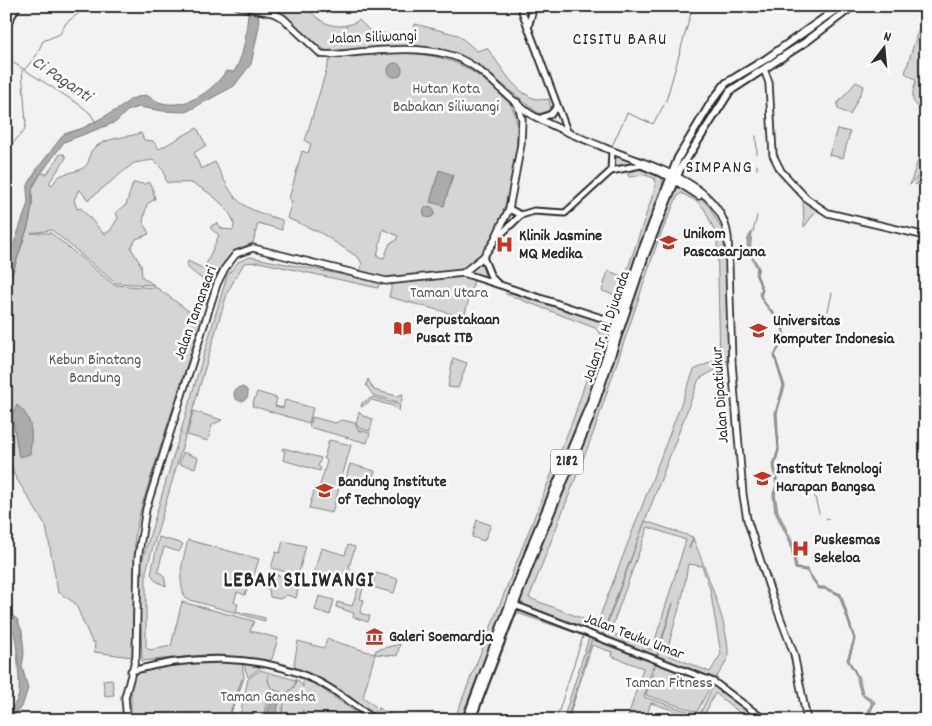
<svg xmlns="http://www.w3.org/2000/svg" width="932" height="726" font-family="Dekko,sans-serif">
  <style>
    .green { fill: #d5d5d5; stroke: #808080; fill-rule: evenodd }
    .water { fill: #ababab; stroke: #787878 }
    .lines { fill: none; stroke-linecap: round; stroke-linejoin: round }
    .stream { stroke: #787878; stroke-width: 1 }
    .tertiary-casing { stroke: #2b2b2b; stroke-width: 9 }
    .secondary-casing { stroke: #2b2b2b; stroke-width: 9 }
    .primary-casing { stroke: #2b2b2b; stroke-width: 10 }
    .tertiary { stroke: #fff; stroke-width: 5 }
    .secondary { stroke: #fff; stroke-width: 5.5 }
    .primary { stroke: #fff; stroke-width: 6 }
    .labels { text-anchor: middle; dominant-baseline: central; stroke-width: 5; stroke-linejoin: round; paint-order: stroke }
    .shield { fill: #fff; stroke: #6b6b6b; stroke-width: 1 }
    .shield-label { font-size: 15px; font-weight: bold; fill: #2b2b2b }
    .street-label { font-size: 16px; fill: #2b2b2b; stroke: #fff }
    .park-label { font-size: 16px; fill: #565656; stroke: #fff }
    .poi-label { font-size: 16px; font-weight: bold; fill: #2b2b2b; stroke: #fff; text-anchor: start }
    .neighbourhood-label { font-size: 18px; letter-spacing: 1px; fill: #2b2b2b; stroke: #fff }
    .water-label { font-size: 18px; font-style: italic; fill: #585858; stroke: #fff }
    .district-label { font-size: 21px; font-weight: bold; letter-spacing: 1px; fill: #2b2b2b; stroke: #fff }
  </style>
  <rect width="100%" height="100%" fill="#f2f2f2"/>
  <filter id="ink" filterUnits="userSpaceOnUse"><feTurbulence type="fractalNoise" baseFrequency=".02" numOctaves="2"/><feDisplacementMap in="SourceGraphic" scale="10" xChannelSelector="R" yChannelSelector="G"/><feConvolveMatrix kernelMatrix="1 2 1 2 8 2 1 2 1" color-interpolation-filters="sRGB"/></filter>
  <g filter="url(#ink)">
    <g class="green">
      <path d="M 264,6 L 307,6 C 319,25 340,32 359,20 L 371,32 L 412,37 L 415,24 L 458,35 L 477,51 L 487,48 C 503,68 520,105 549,99 L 551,110 L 546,114 L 538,113 L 476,63 L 468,61 L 406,47 L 389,46 L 328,52 Z"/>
      <path d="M 923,15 L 926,15 L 926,111 C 908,103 912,96 916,80 L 905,73 Z"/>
      <path d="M 397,53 C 435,54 459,59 489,84 C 496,90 505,96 511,105 C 529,133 503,233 481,257 C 477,261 471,265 466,268 C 455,273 400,278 386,278 C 378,278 369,274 360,272 L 362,264 L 359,258 L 321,233 L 287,218 L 292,201 L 289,199 L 302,151 L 308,153 L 311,144 L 305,141 L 329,61 L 333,58 ZM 383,229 L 398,236 L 396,241 L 390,243 L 384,258 L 377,256 Z"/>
      <path d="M 856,82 L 864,86 L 850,115 L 838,109 L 837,104 Z"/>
      <path d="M 197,128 L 206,145 L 194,153 L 201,169 L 215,162 C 235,203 238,207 282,220 L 282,230 L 258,223 L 253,243 C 221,253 216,276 205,305 L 202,294 L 203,280 L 187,267 L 188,261 L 204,269 L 219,235 L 211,229 L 211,226 L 217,223 L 222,229 L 233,230 C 240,214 205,187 190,183 C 182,182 174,184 166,182 L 164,171 L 153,160 L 134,163 L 88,200 L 79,189 L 74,200 L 77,209 L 81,208 L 104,234 L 110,231 L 118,218 L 116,212 L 126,205 L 133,183 L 145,184 L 148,182 L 152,186 L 155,199 L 147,204 L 143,221 L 149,234 L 136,239 L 131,248 L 141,265 L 142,277 L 154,285 L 115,283 L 52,230 L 31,233 L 51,233 L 114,285 L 157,288 L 201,320 L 141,508 L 135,533 L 132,657 L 94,652 L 95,642 L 92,642 L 75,603 L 58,592 L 46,526 L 13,473 L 6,437 L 6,401 L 11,393 L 7,290 L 29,223 L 32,206 L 32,189 L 41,173 L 47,174 L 60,154 L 64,154 L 66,158 L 49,183 L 52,185 L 58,177 C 66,172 75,173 83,168 C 92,163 87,154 93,149 C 106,137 125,138 141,133 L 144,140 L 153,141 L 159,149 Z"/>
      <path d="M 837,129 L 850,132 L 843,158 L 829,155 Z"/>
      <path d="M 616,156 L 631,162 L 631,163 L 615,168 Z"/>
      <path d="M 918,160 L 926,163 L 926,177 L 915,185 L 919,175 L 910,185 Z"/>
      <path d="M 639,169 L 662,177 L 663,186 L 614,319 L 611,320 L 508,288 L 509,284 L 600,314 L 612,313 L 618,296 L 602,291 L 608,271 L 625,277 L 656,185 L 654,178 L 645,175 L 629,177 L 627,172 Z"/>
      <path d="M 681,187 L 703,200 L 710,208 L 725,235 L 728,358 L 724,365 L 699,379 L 602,635 L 523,605 L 519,599 L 588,431 L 652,240 L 674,190 ZM 681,193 L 698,202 L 705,210 L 717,236 L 720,358 L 694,370 L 597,624 L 529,598 L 594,431 L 658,241 L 677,197 Z"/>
      <path d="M 804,198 L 817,210 L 804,227 L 803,199 Z"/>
      <path d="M 250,257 L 380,282 L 378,288 L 259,262 L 244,263 L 228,291 L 219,320 L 146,571 L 146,647 L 150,650 L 171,646 L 182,602 L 254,621 L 250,631 L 278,638 L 272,659 L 266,662 L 204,655 L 142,661 L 140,597 L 141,565 L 227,276 L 238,262 Z"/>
      <path d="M 481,263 L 486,279 L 469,273 Z"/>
      <path d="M 463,273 L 475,277 L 464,317 L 389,297 L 393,281 Z"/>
      <path d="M 507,289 L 601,321 L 611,329 L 580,421 L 460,720 L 454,720 L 574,417 L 601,334 L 595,328 L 506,294 Z"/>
      <path d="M 453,358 L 467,363 L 458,388 L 448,387 Z"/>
      <path d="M 368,379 L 374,390 L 397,396 L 403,394 L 401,403 L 373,395 L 366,385 Z"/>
      <path d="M 257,392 L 277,398 L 275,406 L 283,408 L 285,400 L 313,408 L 309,423 L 252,406 Z"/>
      <path d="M 373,397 L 400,405 L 399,411 L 393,406 L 372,400 L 361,407 L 362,403 Z"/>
      <path d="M 193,411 L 222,420 L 212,425 L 208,441 L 187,435 Z"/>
      <path d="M 359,412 L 363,416 L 373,419 L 370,431 L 359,428 L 356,424 Z"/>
      <path d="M 312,417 L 335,423 L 342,420 L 355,423 L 358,430 L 370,433 L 367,443 L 309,427 Z"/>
      <path d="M 329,440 L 351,445 L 332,513 L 309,508 L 315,488 L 319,489 L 327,461 L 324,458 Z"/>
      <path d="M 283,448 L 321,458 L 318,466 L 321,468 L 320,471 L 283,460 L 285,451 L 282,450 Z"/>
      <path d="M 183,452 L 198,458 L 195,468 L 179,464 Z"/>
      <path d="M 350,464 L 375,471 L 371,485 L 346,478 Z"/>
      <path d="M 477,520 L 491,525 L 484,541 L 472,537 Z"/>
      <path d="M 645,521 L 693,537 L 689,549 L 693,538 C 704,566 729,626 728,654 C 728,662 718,674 714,681 L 657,658 L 673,603 L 656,657 L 603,635 ZM 648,527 L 686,540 L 652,650 L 610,632 ZM 688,564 L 702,566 L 710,589 L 721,654 L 710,672 L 666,654 L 683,594 Z"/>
      <path d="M 159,537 L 183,544 L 179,552 L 164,547 L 158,571 L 164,576 L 166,586 L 156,581 L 151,574 Z"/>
      <path d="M 188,540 L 259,559 L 250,588 L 247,588 L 245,595 L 237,592 L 234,603 L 238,604 L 236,611 L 265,618 L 265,621 L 186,599 C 176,579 183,561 188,540 Z"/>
      <path d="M 283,541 L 306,546 L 298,575 L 271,568 L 276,552 L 280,553 Z"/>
      <path d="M 348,545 L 355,547 L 349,567 L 357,573 L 353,586 L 348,588 L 337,585 L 338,580 L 314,573 L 321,548 L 345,555 Z"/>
      <path d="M 376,573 L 398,579 L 394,593 L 372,587 Z"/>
      <path d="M 273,574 L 300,581 L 296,598 L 287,595 L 280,599 L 270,597 L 269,589 L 252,584 L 253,580 L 267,581 Z"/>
      <path d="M 360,584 L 364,585 L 360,599 L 364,600 L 360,613 L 370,616 L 368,622 L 353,617 L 354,613 L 336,607 L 337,602 L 352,606 Z"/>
      <path d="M 319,596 L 334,600 L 330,615 L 315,610 Z"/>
      <path d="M 524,607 L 587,630 L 585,636 L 517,613 L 476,720 L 472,720 L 515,608 Z"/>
      <path d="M 591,631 L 655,659 L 644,697 L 696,714 L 694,720 L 687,720 L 688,715 L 651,703 L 645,720 L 627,720 L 643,668 L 611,656 L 612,652 L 592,645 L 568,720 L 563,720 Z"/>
      <path d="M 327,639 L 375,654 L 363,697 L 376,707 L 373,716 L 329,685 L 296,668 L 294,664 L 298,641 L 324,648 Z"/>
      <path d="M 400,644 L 397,656 L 375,654 L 376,650 Z"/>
      <path d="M 657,659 L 712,683 L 697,712 L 646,695 Z"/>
      <path d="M 242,661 L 244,678 L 231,713 L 231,720 L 131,720 L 131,671 L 179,663 Z"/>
      <path d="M 243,662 L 262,666 L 248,677 Z"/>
      <path d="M 260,670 L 299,681 L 303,687 L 303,680 L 313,683 L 367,720 L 302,720 L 303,710 L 300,720 L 239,720 L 248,679 Z"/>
      <path d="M 112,679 L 114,695 L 105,696 L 103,680 Z"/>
      <path d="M 714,684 L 761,720 L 749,720 L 715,693 L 702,720 L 697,720 Z"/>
      <path d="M 378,708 L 400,720 L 378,720 L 375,718 Z"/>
    </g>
    <g class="water">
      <path d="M 249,6 L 258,6 L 259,27 L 251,64 L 234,86 L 186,112 L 163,111 L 139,107 L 127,111 L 116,122 L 64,142 L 35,182 L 32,189 L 32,206 L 29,223 L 7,290 L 11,393 L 6,401 L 6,267 L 28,203 L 27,189 L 29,183 L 37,169 L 64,134 L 83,128 L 120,108 L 131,99 L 145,95 C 151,97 157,102 162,103 C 187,109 213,91 226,71 L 234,72 C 246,52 246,29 249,6 Z"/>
      <circle cx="395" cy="70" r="7"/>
      <path d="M 439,170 L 453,175 L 444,206 L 430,202 Z"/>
      <circle cx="429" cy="212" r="5.5"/>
      <path d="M 752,232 L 750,251 L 759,268 L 757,274 L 763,290 L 761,296 C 768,311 787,320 784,338 C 783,345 777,350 775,356 L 785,386 L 777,413 L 779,450 L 775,465 L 778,485 L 775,495 L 778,512 L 792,541 L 797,568 L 807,569 L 819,587 L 824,587 L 841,594 L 855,639 L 849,660 L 859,678 L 863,693 L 875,702 L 867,720 L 865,720 L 872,702 C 860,697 860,691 857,679 C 856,672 850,666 847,660 L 854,639 L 839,595 L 824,589 L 819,589 L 806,571 L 795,569 L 790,542 L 775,512 L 773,494 L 776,485 L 773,465 L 778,449 L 775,413 L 783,386 L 774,356 C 776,350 782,344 783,338 C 786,319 763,310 759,293 L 762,290 L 755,274 L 757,268 C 752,257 741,244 752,232 Z"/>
      <circle cx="241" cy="394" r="7"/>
      <path d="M 17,405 C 34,418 32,436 30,454 L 19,457 L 12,415 Z"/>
      <path d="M 6,437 L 13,473 L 6,490 Z"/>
      <path d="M 6,612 L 17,619 L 22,631 L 24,653 L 22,667 L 28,688 L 23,704 L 11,720 L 6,720 L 6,713 C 12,708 18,701 19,693 C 20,685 17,641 14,633 C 11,624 6,621 6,612 Z"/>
      <path d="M 272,700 L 279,702 L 276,714 L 278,720 L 264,720 Z"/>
    </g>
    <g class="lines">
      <g class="stream">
        <path d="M 568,6 L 582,11"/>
        <path d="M 586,11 L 589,12"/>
        <path d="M 6,58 L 80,105 L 90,113 L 96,123"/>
        <path d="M 24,70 L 36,56 L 43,41 L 60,34 L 66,23 L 88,6"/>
        <path d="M 666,101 L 693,6"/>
        <path d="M 756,136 L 757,154"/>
        <path d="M 612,146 L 627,113 L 653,124 L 664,105"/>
        <path d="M 608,153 L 609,155"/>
        <path d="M 6,160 L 12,144 L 24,131 L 26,124 L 22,70"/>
        <path d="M 757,169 L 757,165"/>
        <path d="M 551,215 L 561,215"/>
        <path d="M 753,232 L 757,216"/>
        <path d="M 828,311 L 832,293"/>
        <path d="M 777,350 L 783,338"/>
        <path d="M 812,486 L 819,513"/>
        <path d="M 826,518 L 829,519"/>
        <path d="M 268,675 C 267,688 275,692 287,693"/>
        <path d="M 230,720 L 231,710 L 242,679"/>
        <path d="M 262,720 L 271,688"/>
        <path d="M 280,720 L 287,693 L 294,687 L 296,680"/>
        <path d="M 556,720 L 583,636"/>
        <path d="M 567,720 L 592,639"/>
        <path d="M 699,720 L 701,716"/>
      </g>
      <defs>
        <g id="tertiary">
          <path d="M 520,6 L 567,131"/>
          <path d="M 528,27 L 534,6"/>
          <path d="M 541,118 L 551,114 L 557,107"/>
          <path d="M 611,171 L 641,165 L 672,178"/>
          <path d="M 509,209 L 521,215"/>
          <path d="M 498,237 L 521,215 L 534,211 L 565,213 L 611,171 L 612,151"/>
          <path d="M 483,257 L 491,277 L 498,284"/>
          <path d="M 463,273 L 620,324"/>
          <path d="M 512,604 L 714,682 L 765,720"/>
          <path d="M 131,671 C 190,655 259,653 315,680 C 336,690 356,706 375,720"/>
        </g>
        <g id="secondary">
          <path d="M 238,6 L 273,13 L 283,18 L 321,54 C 333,56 347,53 359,52 C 388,50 417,47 446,54 C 481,62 501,94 529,113 C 547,125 584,139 605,148 C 648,166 721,181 728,237 L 732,363 L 743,495 L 747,519 L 771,593 L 794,654 L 807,720"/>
          <path d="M 764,69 L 769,83 L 773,155 L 781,171 L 807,199 L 828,213 L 926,236"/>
          <path d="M 674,180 L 699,196"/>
          <path d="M 127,720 L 125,697 L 136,657 L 138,558 L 146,509 L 217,284 L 225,268 L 236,254 L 253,248 L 386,281 L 463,273 L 483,257 L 493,243 L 509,209 L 521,144 L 522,119 L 517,102"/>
        </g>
        <g id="primary">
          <path d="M 6,25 L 17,6"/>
          <path d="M 466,720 L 533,541 L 590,404 L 641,253 L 678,158 L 712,101 L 726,83 L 766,59 L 841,6"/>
          <path d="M 471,720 L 538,543 L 590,418 L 645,255 L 680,169 L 730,91 L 807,41 L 853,6"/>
        </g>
      </defs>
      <use href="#tertiary" class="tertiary-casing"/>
      <use href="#secondary" class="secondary-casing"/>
      <use href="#primary" class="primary-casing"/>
      <use href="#tertiary" class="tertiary"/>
      <use href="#secondary" class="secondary"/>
      <use href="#primary" class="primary"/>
    </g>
  </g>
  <defs>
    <symbol id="university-bare" viewBox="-9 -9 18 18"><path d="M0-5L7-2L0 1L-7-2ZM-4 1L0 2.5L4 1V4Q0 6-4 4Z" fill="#c8321e" stroke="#fff" stroke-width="2.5" paint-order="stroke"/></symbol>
    <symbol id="hospital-bare" viewBox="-9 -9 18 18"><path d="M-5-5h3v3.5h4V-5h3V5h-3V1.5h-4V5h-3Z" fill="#c8321e" stroke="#fff" stroke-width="2.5" paint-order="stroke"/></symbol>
    <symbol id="library-bare" viewBox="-9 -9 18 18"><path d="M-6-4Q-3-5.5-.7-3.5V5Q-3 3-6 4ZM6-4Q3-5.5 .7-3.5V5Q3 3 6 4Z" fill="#c8321e" stroke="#fff" stroke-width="2.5" paint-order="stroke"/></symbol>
    <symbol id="museum-bare" viewBox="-9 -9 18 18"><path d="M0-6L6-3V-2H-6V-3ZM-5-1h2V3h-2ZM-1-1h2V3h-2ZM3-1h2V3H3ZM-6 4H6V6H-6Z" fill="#c8321e" stroke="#fff" stroke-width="2.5" paint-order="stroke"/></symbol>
  </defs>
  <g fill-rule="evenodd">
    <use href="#university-bare" x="656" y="230" width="25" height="25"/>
    <use href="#hospital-bare" x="492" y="232" width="25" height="25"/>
    <use href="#library-bare" x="390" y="316" width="25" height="25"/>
    <use href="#university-bare" x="746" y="318" width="25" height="25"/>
    <use href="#university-bare" x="750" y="466" width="25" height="25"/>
    <use href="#university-bare" x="312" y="478" width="25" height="25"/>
    <use href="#hospital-bare" x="788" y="536" width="25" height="25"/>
    <use href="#museum-bare" x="362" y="624" width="25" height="25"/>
  </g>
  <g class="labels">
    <rect class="shield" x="551" y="449.5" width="32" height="25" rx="4"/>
    <g class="shield-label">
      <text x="567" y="462">2182</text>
    </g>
    <g class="street-label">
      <text transform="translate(373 38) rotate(-2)">Jalan Siliwangi</text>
      <text transform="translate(196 313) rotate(-70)">Jalan Tamansari</text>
      <text transform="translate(607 327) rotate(-71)">Jalan Ir. H. Djuanda</text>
      <text transform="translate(721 395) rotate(-94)">Jalan Dipatiukur</text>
      <text transform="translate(634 637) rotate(21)">Jalan Teuku Umar</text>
    </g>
    <g class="park-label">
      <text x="446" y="89">Hutan Kota<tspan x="446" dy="18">Babakan Siliwangi</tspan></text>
      <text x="449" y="293">Taman Utara</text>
      <text x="95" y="360">Kebun Binatang<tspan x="95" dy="18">Bandung</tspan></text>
      <text x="669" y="683">Taman Fitness</text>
      <text x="268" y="697">Taman Ganesha</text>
    </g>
    <g class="poi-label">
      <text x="683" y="234">Unikom<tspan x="683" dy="18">Pascasarjana</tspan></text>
      <text x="519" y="236">Klinik Jasmine<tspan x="519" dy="18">MQ Medika</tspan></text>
      <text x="416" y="320">Perpustakaan<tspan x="416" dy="18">Pusat ITB</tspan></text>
      <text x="773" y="321">Universitas<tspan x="773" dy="18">Komputer Indonesia</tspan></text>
      <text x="776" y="469">Institut Teknologi<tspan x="776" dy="18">Harapan Bangsa</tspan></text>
      <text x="338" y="482">Bandung Institute<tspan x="338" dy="18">of Technology</tspan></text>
      <text x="814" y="540">Puskesmas<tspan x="814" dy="18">Sekeloa</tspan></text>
      <text x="389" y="637">Galeri Soemardja</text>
    </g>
    <g class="neighbourhood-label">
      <text x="620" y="40">CISITU BARU</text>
      <text x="719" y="168">SIMPANG</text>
    </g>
    <g class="water-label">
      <text transform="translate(61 80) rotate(34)">Ci Paganti</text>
    </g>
    <g class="district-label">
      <text x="299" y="582">LEBAK SILIWANGI</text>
    </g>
  </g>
  <rect width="932" height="726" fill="none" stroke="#fff" stroke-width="25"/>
  <rect x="12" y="12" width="907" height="701" fill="none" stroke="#2b2b2b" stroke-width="2" filter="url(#ink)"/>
  <g transform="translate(884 48) rotate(16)" stroke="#ffffff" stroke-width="4" paint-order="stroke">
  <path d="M0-4L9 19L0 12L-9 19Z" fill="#2b2b2b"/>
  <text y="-8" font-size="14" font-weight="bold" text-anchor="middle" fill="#2b2b2b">N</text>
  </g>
</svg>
